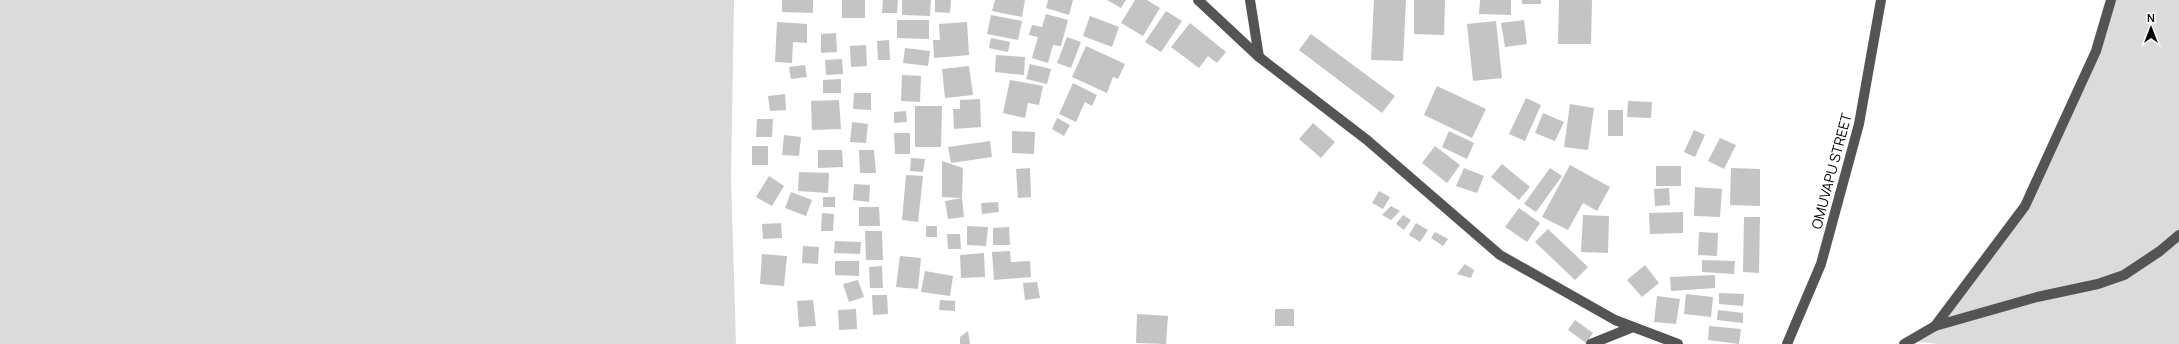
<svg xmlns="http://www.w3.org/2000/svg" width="2179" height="344" font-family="Manrope,sans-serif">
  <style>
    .grass { fill: #dbdbdb }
    .building { fill: #c4c4c4 }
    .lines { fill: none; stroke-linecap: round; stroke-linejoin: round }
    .minor { stroke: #545454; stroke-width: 10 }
    .labels { text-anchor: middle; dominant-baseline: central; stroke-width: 4; stroke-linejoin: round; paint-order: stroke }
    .street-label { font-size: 14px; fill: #000; stroke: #fff }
  </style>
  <rect width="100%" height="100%" fill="#fff"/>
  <g class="grass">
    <path d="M 0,0 L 734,0 L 731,178 L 736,344 L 0,344 Z"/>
    <path d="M 2111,0 L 2179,0 L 2179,344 L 1937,344 L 1910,341 L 1935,326 L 2025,206 L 2096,51 Z"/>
  </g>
  <g class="building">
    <path d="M 782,0 L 813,0 L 813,13 L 782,12 Z"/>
    <rect x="842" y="0" width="23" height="18"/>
    <path d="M 883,0 L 898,0 L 897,13 L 882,13 Z"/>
    <path d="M 902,0 L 931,0 L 930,16 L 902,15 Z"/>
    <path d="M 935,0 L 951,0 L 950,13 L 935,12 Z"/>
    <path d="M 995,0 L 1025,0 L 1022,17 L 992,11 Z"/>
    <path d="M 1048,0 L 1073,0 L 1069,15 L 1046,8 Z"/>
    <path d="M 1107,0 L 1126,0 L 1121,8 Z"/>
    <path d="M 1135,0 L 1147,0 L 1160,8 L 1143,36 L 1121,23 Z"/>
    <path d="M 1374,0 L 1406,0 L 1403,61 L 1371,60 Z"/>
    <path d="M 1414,0 L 1445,0 L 1444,35 L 1414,34 Z"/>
    <path d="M 1480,0 L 1511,0 L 1511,15 L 1479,14 Z"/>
    <rect x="1522" y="0" width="19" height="4"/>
    <path d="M 1559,0 L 1592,0 L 1591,44 L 1558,44 Z"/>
    <path d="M 1166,11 L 1182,21 L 1161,52 L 1145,42 Z"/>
    <path d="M 1046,14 L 1068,20 L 1061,46 L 1053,45 L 1048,63 L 1032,58 L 1038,37 L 1029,35 L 1032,25 L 1042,27 Z"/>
    <path d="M 991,15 L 1022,21 L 1018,40 L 987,34 Z"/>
    <path d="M 1090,16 L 1119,27 L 1112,47 L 1083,36 Z"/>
    <path d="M 897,20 L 929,20 L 929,39 L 897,38 Z"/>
    <path d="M 1524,20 L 1527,44 L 1505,47 L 1501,23 Z"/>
    <path d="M 1496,21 L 1502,78 L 1473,81 L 1467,24 Z"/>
    <path d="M 777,22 L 807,24 L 807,43 L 793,42 L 792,63 L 775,62 Z"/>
    <path d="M 967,22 L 969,55 L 934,58 L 933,40 L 940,40 L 939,24 Z"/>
    <path d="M 1190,23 L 1226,52 L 1217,63 L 1208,56 L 1199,68 L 1171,47 Z"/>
    <path d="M 836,33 L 837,52 L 821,53 L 821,34 Z"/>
    <path d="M 1311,34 L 1395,96 L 1382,113 L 1299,50 Z"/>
    <path d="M 1067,37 L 1081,42 L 1071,68 L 1057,63 Z"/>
    <path d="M 991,38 L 1010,42 L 1008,52 L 989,48 Z"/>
    <path d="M 889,40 L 890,60 L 878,60 L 877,41 Z"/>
    <path d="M 866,45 L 867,66 L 851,67 L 850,46 Z"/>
    <path d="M 1086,46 L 1125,64 L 1118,79 L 1113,77 L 1107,93 L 1072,77 Z"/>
    <path d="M 905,48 L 930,51 L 928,66 L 903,63 Z"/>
    <path d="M 996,55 L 1025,57 L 1024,75 L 995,72 Z"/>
    <path d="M 842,59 L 843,74 L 826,75 L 825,60 Z"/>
    <path d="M 1030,64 L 1051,69 L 1047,84 L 1026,79 Z"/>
    <path d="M 805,65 L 807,77 L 791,79 L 789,67 Z"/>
    <path d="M 969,66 L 973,95 L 945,98 L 942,69 Z"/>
    <path d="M 902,75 L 921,76 L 920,102 L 901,101 Z"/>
    <path d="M 841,79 L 841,93 L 823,93 L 823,80 Z"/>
    <path d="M 1010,80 L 1043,86 L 1039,105 L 1028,103 L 1025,118 L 1003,113 Z"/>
    <path d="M 1073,83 L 1097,95 L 1092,106 L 1085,102 L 1076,122 L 1059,114 Z"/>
    <path d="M 1437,86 L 1486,109 L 1472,138 L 1424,115 Z"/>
    <path d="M 854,93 L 871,93 L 871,110 L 853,109 Z"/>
    <path d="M 785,94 L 786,110 L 770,111 L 768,96 Z"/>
    <path d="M 1526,98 L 1541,105 L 1525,141 L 1509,134 Z"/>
    <path d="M 980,99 L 981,127 L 954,129 L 953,109 L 960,109 L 960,100 Z"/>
    <path d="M 839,100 L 841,129 L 812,130 L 811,101 Z"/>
    <path d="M 1628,101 L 1652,102 L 1651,118 L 1627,117 Z"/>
    <path d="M 1570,104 L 1594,108 L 1588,150 L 1564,147 Z"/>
    <path d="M 915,106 L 942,106 L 941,147 L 915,147 Z"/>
    <rect x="1608" y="110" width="15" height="26"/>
    <path d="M 906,111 L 907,122 L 894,123 L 894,112 Z"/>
    <path d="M 1543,113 L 1564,122 L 1555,141 L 1535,133 Z"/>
    <path d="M 1057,118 L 1070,125 L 1064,136 L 1052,129 Z"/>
    <path d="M 757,119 L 773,119 L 772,137 L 756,137 Z"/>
    <path d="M 852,122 L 868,124 L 866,143 L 850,142 Z"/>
    <path d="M 1313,123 L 1335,142 L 1321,158 L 1299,139 Z"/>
    <path d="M 1694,130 L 1705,135 L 1695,157 L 1684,152 Z"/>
    <path d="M 1012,131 L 1035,132 L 1034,154 L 1012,153 Z"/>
    <path d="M 1449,131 L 1474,143 L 1467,159 L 1442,147 Z"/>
    <path d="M 894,133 L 910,133 L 910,154 L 895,154 Z"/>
    <path d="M 784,135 L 801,137 L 799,156 L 782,155 Z"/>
    <path d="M 1720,138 L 1736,145 L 1724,169 L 1708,161 Z"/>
    <path d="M 990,141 L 992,157 L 951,163 L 948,147 Z"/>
    <rect x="752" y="146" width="16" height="19"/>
    <path d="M 1435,146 L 1460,165 L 1447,183 L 1422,163 Z"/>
    <path d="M 818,150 L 842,150 L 843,167 L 818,168 Z"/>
    <path d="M 859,150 L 874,150 L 876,173 L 860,173 Z"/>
    <path d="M 911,158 L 925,159 L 923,172 L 910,171 Z"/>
    <path d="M 942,161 L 963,168 L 962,198 L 942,197 Z"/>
    <path d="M 1502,164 L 1530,187 L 1519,200 L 1491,177 Z"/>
    <path d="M 1570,165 L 1610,187 L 1597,211 L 1583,203 L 1568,230 L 1542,217 Z"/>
    <rect x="1656" y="166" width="25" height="20"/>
    <path d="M 1030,168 L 1031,197 L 1018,198 L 1016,169 Z"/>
    <path d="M 1464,168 L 1484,176 L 1477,193 L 1456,186 Z"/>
    <path d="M 1550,168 L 1562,176 L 1536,212 L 1524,204 Z"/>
    <path d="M 1731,168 L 1760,169 L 1760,206 L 1730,205 Z"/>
    <path d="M 799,172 L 829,173 L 828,193 L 798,191 Z"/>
    <path d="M 906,175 L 923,176 L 918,222 L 902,220 Z"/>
    <path d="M 769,176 L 784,186 L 772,206 L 756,197 Z"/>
    <path d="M 854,184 L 870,185 L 869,202 L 853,200 Z"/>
    <path d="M 1695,187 L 1722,189 L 1720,217 L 1694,216 Z"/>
    <path d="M 1669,188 L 1670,205 L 1655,206 L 1654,189 Z"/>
    <path d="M 1379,191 L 1390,197 L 1383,209 L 1372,203 Z"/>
    <path d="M 791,192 L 812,200 L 806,216 L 785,208 Z"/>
    <rect x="823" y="197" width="12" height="10"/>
    <path d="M 962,198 L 964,217 L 948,219 L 945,201 Z"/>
    <path d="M 998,202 L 999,212 L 982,214 L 981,203 Z"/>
    <path d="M 1391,206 L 1400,211 L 1391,220 L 1382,215 Z"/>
    <path d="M 859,207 L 879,207 L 880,226 L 859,226 Z"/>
    <path d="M 1519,208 L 1540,223 L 1527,242 L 1505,227 Z"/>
    <path d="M 1683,212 L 1683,233 L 1650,234 L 1649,213 Z"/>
    <path d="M 822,213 L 834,214 L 833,231 L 821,231 Z"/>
    <path d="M 1403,215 L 1411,220 L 1404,230 L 1396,224 Z"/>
    <path d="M 1583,215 L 1609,216 L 1608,253 L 1581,252 Z"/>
    <path d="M 1744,217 L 1760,217 L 1759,273 L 1743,272 Z"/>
    <path d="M 781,223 L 782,238 L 763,239 L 762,224 Z"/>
    <path d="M 1416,223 L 1428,230 L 1420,242 L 1409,235 Z"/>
    <rect x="926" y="226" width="11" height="11"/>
    <path d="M 967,226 L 988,227 L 986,246 L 967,245 Z"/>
    <path d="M 1009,227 L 1010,245 L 993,245 L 993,228 Z"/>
    <path d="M 1548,229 L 1588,267 L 1575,280 L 1535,242 Z"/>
    <path d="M 865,231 L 882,231 L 883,260 L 866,260 Z"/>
    <path d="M 1435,232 L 1448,239 L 1443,246 L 1431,238 Z"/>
    <path d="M 1699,232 L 1718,233 L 1717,256 L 1698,255 Z"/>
    <path d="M 947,234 L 960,234 L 961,249 L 948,249 Z"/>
    <path d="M 835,241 L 861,242 L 860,254 L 834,253 Z"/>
    <path d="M 803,246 L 819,247 L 818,264 L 802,263 Z"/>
    <path d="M 1010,251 L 1011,262 L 1030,261 L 1031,277 L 994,280 L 992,252 Z"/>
    <path d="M 984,253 L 985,277 L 961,278 L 960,255 Z"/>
    <path d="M 762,254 L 787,256 L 784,286 L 760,284 Z"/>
    <path d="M 900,256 L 921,258 L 918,289 L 896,287 Z"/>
    <path d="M 1702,260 L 1735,261 L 1734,274 L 1702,272 Z"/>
    <path d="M 835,261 L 859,261 L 859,276 L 835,275 Z"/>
    <path d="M 1465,264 L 1474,270 L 1471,278 L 1457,274 Z"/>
    <path d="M 1645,265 L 1659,283 L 1642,297 L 1627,280 Z"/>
    <path d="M 882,266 L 883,288 L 870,288 L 869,267 Z"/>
    <path d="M 925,271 L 953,276 L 950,296 L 921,292 Z"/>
    <path d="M 1715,275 L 1715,288 L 1671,291 L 1670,277 Z"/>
    <path d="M 858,280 L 864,297 L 849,302 L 843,284 Z"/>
    <path d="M 1037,282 L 1040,298 L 1025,300 L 1023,283 Z"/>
    <path d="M 1719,293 L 1744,294 L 1743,306 L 1719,304 Z"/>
    <path d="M 1686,294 L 1713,297 L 1711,317 L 1684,314 Z"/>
    <path d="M 872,295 L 887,295 L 888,314 L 873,315 Z"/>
    <path d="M 1657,296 L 1680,299 L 1676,324 L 1654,322 Z"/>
    <path d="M 813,300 L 816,326 L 799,327 L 797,301 Z"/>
    <path d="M 940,300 L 955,301 L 955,311 L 939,310 Z"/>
    <path d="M 856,309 L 857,329 L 839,330 L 838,310 Z"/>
    <rect x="1275" y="309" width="19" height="17"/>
    <path d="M 1718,310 L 1743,313 L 1743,323 L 1717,320 Z"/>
    <path d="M 1137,314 L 1168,316 L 1166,344 L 1136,343 Z"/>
    <path d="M 1575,320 L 1593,333 L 1586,343 L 1568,330 Z"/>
    <path d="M 1709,326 L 1741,329 L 1739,344 L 1708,340 Z"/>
    <path d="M 968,331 L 970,344 L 960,344 L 960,337 Z"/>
  </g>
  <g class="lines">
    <g class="minor">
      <path d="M 1198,0 L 1259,57 L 1367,140 L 1500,255 L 1615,320 L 1678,344"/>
      <path d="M 1250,0 L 1259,57"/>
      <path d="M 1935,326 L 2025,206 L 2096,51 L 2111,0"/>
      <path d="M 1591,344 L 1633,327"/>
      <path d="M 1787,344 L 1821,264 L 1859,124 L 1881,0"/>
      <path d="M 1904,344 L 1935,326 L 2037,297 L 2098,284 L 2124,275 L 2160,251 L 2179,235"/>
    </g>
  </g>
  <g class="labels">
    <g class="street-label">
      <text transform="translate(1831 171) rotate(-75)">OMUVAPU STREET</text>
    </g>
  </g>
  <g transform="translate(2151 28)" stroke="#ffffff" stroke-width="3" paint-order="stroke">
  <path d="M0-3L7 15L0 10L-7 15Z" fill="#000000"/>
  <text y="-6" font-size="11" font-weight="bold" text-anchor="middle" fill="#000000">N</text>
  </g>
</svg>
